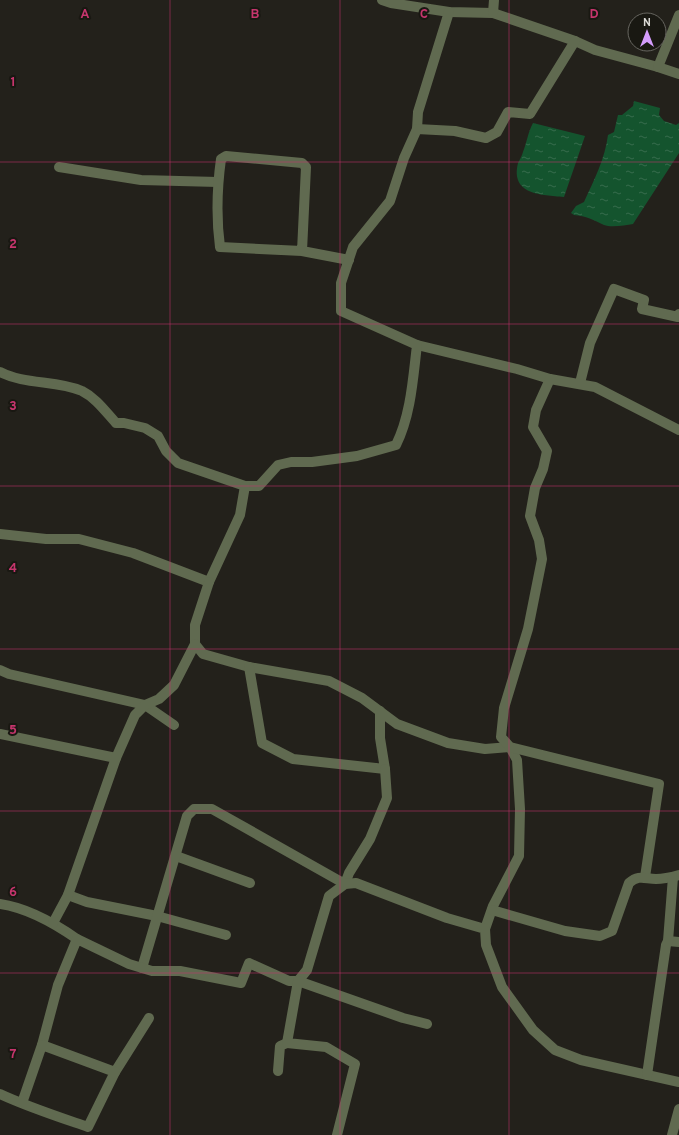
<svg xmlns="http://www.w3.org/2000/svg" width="679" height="1135" font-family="Overpass,sans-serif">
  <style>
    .water { fill: url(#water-ripples) }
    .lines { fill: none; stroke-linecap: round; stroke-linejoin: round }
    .minor { stroke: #606a50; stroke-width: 10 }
    .grid { fill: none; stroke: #c6356d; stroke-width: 1; stroke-opacity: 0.55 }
    .grid-label { font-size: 13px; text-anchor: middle; font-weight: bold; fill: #c6356d; stroke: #191812; stroke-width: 4; stroke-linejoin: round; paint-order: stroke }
  </style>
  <defs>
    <pattern id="water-ripples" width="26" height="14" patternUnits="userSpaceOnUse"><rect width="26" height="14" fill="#14542e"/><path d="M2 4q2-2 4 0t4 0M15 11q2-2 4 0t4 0" fill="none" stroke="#366c4c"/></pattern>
  </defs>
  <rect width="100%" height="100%" fill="#23211b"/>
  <g class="water">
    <path d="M 634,101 L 660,108 L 659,115 L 664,121 L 676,125 L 679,123 L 679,153 L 633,224 C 625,225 612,228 604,225 C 594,220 586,216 574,215 L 571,213 L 576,206 L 584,202 C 594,180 605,159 608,135 L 614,132 L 618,115 L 622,115 L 633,106 Z"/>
    <path d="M 533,123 L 585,136 L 564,197 C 542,195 510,195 518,163 C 520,159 522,156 523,152 C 527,142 528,132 533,123 Z"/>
  </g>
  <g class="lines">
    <g class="minor">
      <path d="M 382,0 L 391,3 L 449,12 L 493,13 L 575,41 L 595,50 L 658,67"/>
      <path d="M 493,13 L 494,0"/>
      <path d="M 679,15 L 658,67 L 679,74"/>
      <path d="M 417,129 L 418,112 L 449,12"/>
      <path d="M 59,167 L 141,180 L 218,182"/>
      <path d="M 302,251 L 306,167 L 302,163 L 226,156 L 221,159 C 217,188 216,217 220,247 L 302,251 L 349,260"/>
      <path d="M 417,345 L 517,369 L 550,379"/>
      <path d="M 0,372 C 25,385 56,380 82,391 C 96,398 105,411 116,423 L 124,423 L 145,428 L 158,436 L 166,451 L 178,463 L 245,486 L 259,486 L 278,465 L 291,462 L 312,462 L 357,456 L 396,445 C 411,415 413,378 417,345 L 341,311 L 341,283 L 353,247 L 390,201 L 404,158 L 417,129 L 455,131 L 486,138 L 497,132 L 508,112 L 530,114 L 575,41"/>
      <path d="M 580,383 L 590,343 L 614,289 L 644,300 L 642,309 L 678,317 L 679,314"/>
      <path d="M 0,534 L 46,539 L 79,539 L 133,553 L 209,582 L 240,515 L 245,486"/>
      <path d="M 209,582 L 195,625 L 195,644 L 203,654 L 249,667 L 329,681 L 362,698 L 397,724 L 448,743 L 485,749 L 510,747 L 517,760 L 520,809 L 519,856 L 493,906 L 485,929"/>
      <path d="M 249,667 L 262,743 L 293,759 L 385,769 L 380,738 L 380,711"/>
      <path d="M 0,670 L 9,674 L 145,705 L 174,725"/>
      <path d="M 0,734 L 116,758"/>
      <path d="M 176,856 L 250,883"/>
      <path d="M 645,877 L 659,784 L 510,747 L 501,737 L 504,708 L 528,629 L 542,559 L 539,540 L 530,516 L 535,488 L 543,469 L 547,451 L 533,427 L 536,410 L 550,379 L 595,387 L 679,430"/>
      <path d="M 68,895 L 87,902 L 157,916 L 226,935"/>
      <path d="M 0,904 C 28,908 54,923 77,939"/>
      <path d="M 492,910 L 565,931 L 600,936 L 612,931 L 629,883 C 639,874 645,879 656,879 C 664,879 672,877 679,875"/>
      <path d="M 53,923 L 68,895 L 116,758 L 135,715 L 145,705 L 159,699 L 174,685 L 195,644"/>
      <path d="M 668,941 L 679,942"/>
      <path d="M 142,968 L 187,816 L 194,809 L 212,809 L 345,884 L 349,873 L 370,839 L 387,798 L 385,769"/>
      <path d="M 42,1045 L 58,985 L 77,939 L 129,964 L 152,971 L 180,971 L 241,983 L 249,963 L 289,981 L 298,981 L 307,970 L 329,896 L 345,884 L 356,883 L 447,918 L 485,929 L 486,945 L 502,987 L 533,1030 L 555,1050 L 581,1060 L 679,1082"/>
      <path d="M 278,1071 L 280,1046 L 287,1043"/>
      <path d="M 115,1072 L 149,1018"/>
      <path d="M 647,1075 L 666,945 L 668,941 L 673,877"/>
      <path d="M 0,1094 C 28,1107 59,1117 88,1127 L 115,1072 L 42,1045 L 22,1103"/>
      <path d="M 337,1135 L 355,1064 L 326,1047 L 287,1043 L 298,981 L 403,1018 L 427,1024"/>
      <path d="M 672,1135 L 679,1109"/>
    </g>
  </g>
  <path class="grid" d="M 170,0 L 170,1135M 340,0 L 340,1135M 509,0 L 509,1135M 0,162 L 679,162M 0,324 L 679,324M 0,486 L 679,486M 0,649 L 679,649M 0,811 L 679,811M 0,973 L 679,973"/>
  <g class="grid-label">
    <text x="85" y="18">A</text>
    <text x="255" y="18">B</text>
    <text x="424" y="18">C</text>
    <text x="594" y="18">D</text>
    <text x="13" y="86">1</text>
    <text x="13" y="248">2</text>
    <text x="13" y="410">3</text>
    <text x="13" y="572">4</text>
    <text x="13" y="734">5</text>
    <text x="13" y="896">6</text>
    <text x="13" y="1058">7</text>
  </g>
  <g transform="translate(647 32)"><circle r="19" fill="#191812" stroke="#676660"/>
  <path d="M0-3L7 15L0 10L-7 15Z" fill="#d49cfc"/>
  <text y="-6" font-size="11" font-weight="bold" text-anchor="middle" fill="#dbdad6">N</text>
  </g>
</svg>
